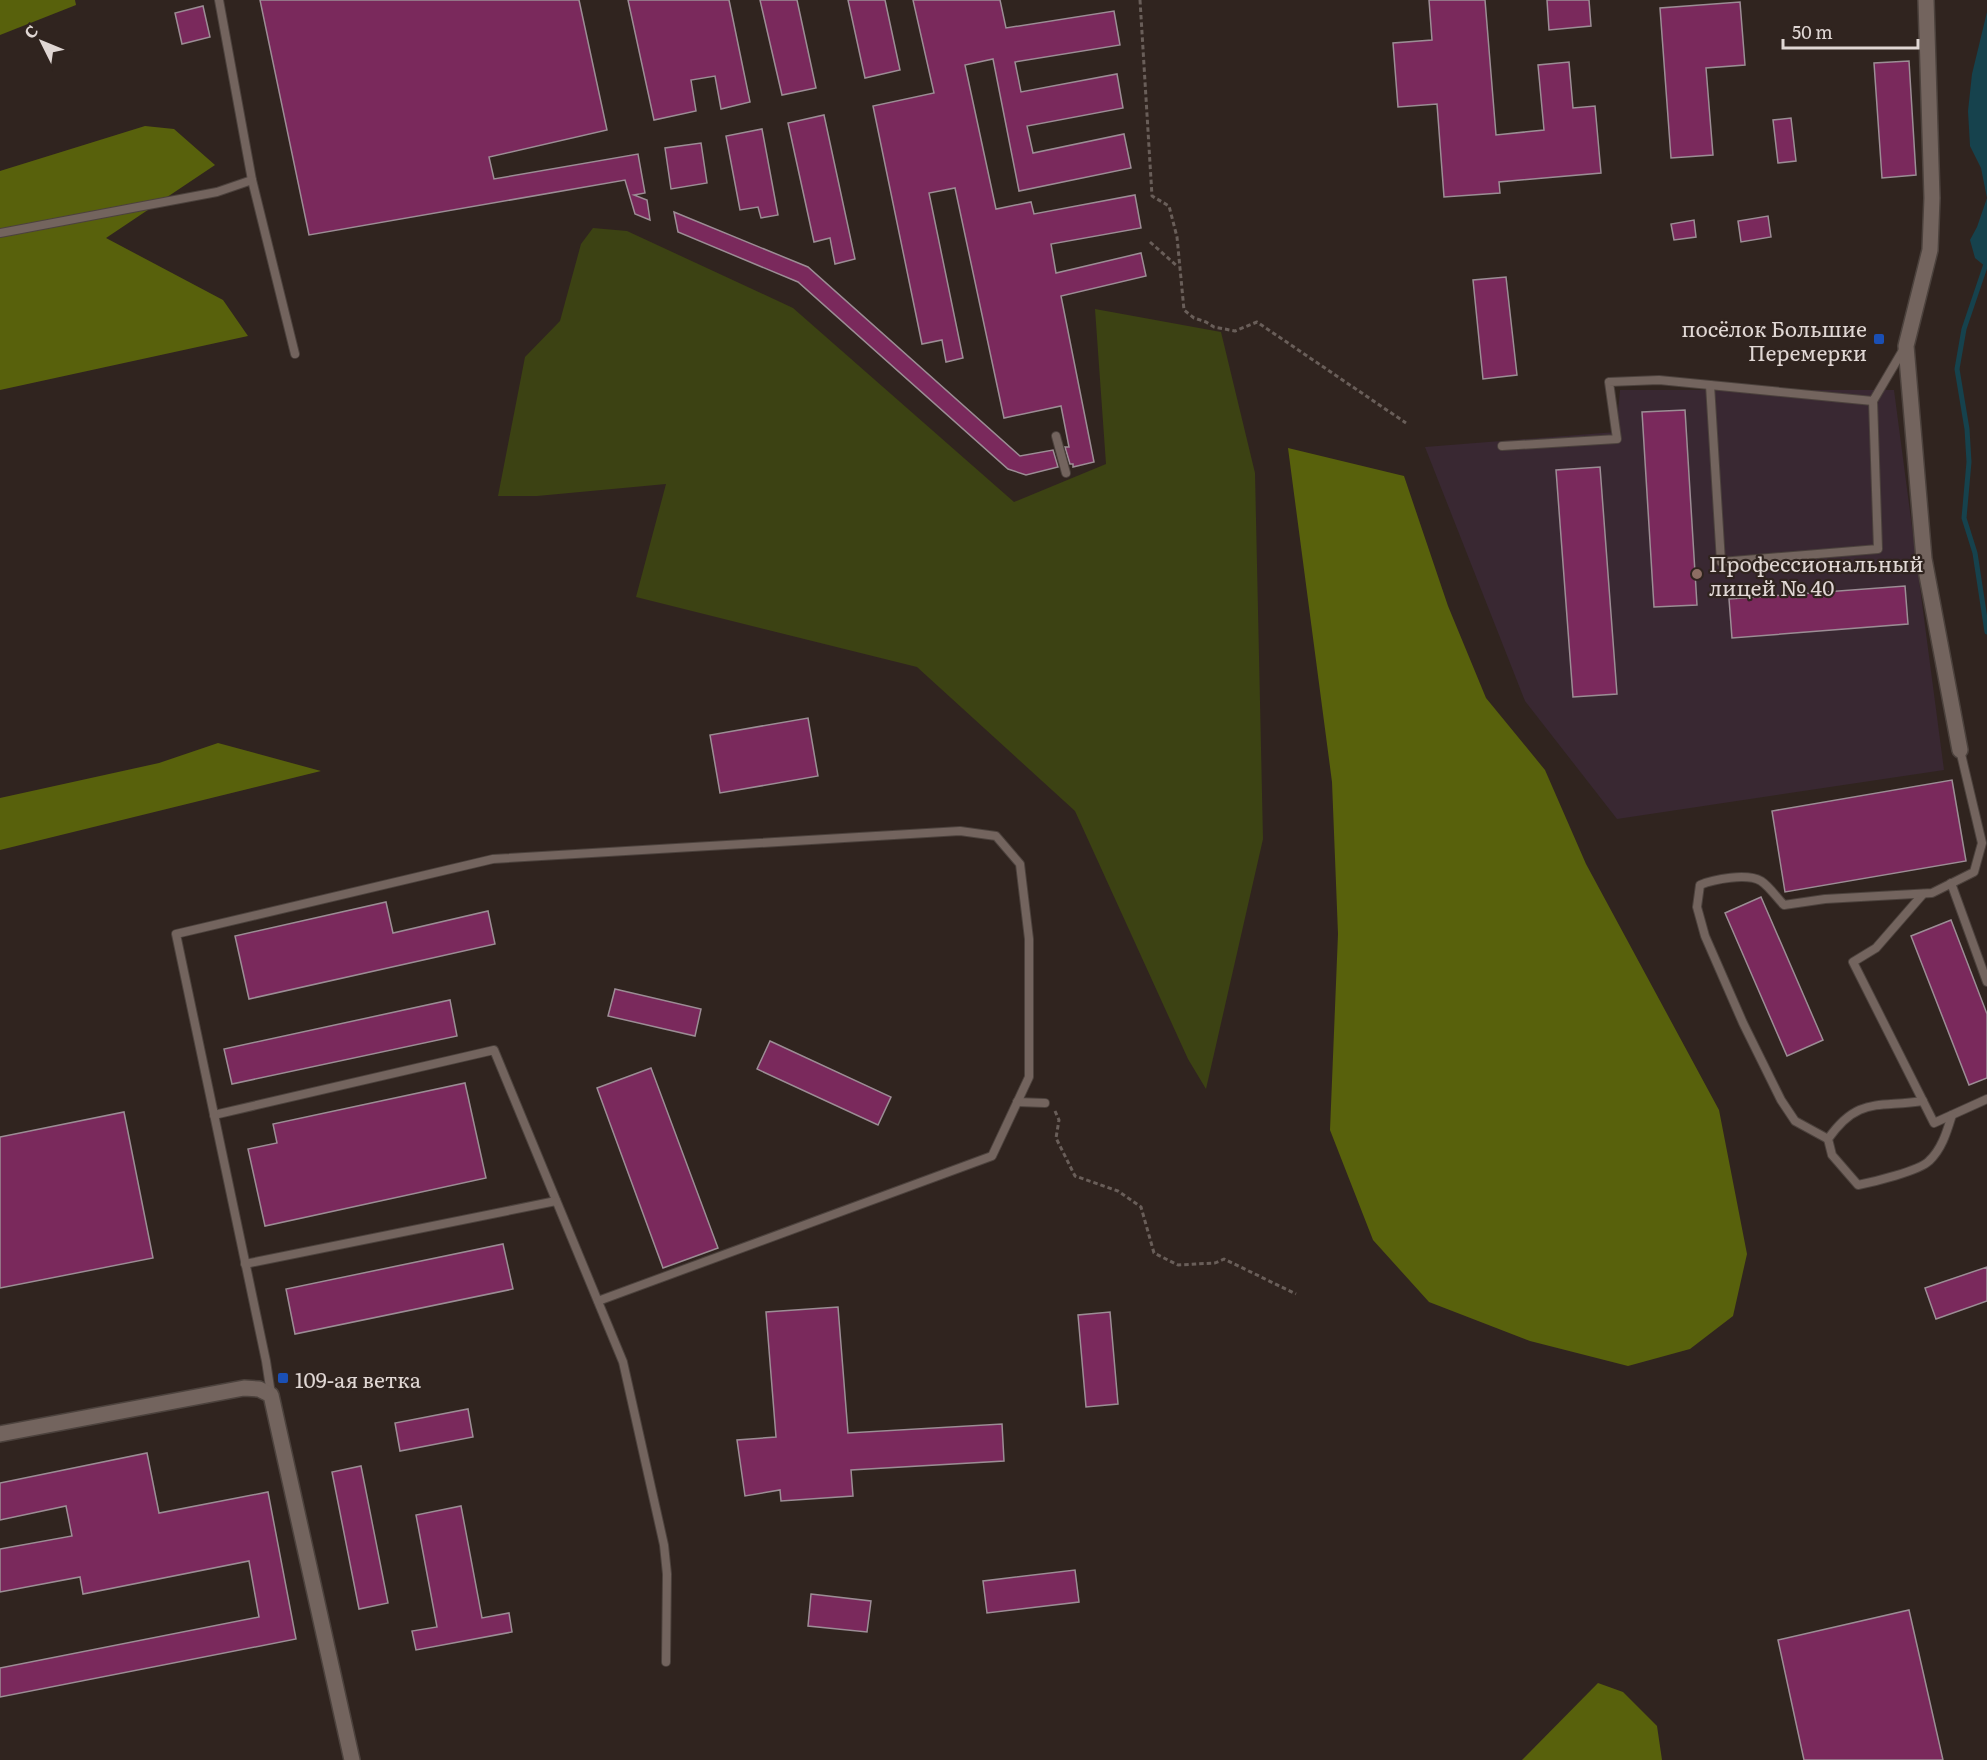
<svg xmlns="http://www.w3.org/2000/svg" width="1987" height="1760" font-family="Literata,serif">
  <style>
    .education { fill: #392832 }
    .green { fill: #3c4213 }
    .forest { fill: #58610c }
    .water { fill: #16424d }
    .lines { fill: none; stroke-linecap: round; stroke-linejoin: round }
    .stream { stroke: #16424d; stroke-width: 5 }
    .building { fill: #7a295c; stroke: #9c8d95; stroke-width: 1.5 }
    .lane-casing { stroke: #4c423d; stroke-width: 10 }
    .street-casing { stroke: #4c423d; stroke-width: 18 }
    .path { stroke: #695e59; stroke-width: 3; stroke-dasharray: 4.5 3; stroke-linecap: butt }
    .lane { stroke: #73645e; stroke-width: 8 }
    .street { stroke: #73645e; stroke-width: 15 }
    .transit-dot { fill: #1a4fb4; stroke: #30241f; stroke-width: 2 }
    .education-dot { fill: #8d6e63; stroke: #30241f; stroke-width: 2 }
    .labels { text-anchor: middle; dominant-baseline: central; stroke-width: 4.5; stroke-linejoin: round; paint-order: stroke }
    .poi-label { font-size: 21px; fill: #e0d7d4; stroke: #30241f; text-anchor: start }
  </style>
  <rect width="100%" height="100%" fill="#30241f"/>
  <path class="education" d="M 1620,390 L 1894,390 L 1944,770 L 1617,819 L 1525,701 L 1425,447 L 1616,432 Z"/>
  <path class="green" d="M 593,228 L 627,231 L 793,308 L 1014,502 L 1106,464 L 1095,309 L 1221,332 L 1255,473 L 1263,839 L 1206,1089 L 1188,1059 L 1075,811 L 917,667 L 636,597 L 666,484 L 537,496 L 498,496 L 525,357 L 560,321 L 581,244 Z"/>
  <g class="forest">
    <path d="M 0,0 L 75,0 L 76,5 L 0,35 Z"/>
    <path d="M 145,126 L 174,129 L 215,165 L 106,238 L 223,300 L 248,336 L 0,390 L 0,171 Z"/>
    <path d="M 1288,448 L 1404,476 L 1448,606 L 1486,698 L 1545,770 L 1586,864 L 1719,1110 L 1747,1254 L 1733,1316 L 1690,1349 L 1628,1366 L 1530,1341 L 1429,1302 L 1373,1240 L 1330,1130 L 1338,934 L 1332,782 Z"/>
    <path d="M 218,743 L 321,771 L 0,850 L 0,798 L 159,763 Z"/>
    <path d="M 1598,1683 L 1623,1692 L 1657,1726 L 1662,1760 L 1522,1760 Z"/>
  </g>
  <path class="water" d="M 1987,12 L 1987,267 L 1986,267 L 1975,258 L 1970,240 L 1977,227 L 1987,198 L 1981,168 L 1970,146 L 1968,111 L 1972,74 Z"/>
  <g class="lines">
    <path class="stream" d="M 1987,261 L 1964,329 L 1957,369 L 1967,429 L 1969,462 L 1964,518 L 1975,553 L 1987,632"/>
  </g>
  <g class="building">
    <path d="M 260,0 L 579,0 L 607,130 L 489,157 L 494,179 L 638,154 L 645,193 L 634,195 L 647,200 L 650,220 L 635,214 L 625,180 L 309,235 Z"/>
    <path d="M 628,0 L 729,0 L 750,102 L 721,109 L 715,76 L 691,80 L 696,111 L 654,120 Z"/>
    <path d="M 760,0 L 797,0 L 816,88 L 782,95 Z"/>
    <path d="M 848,0 L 885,0 L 900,70 L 865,78 Z"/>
    <path d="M 913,0 L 1000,0 L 1006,28 L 1114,11 L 1120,45 L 1015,62 L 1021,92 L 1117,74 L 1123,108 L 1027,126 L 1033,153 L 1124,134 L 1131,168 L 1019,191 L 993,59 L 965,65 L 996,209 L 1031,202 L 1034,214 L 1135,195 L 1141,228 L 1051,244 L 1056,273 L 1141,253 L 1146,276 L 1061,296 L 1094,462 L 1073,467 L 1073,464 L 1070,464 L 1065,447 L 1069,447 L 1061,406 L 1004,418 L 955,188 L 929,193 L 963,358 L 946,362 L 942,340 L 922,344 L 873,106 L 934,93 Z"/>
    <path d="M 1429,0 L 1485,0 L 1496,135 L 1544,130 L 1538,65 L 1569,62 L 1573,108 L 1595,106 L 1601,173 L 1499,182 L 1500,193 L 1444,197 L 1437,104 L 1398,107 L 1393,43 L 1432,40 Z"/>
    <path d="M 1547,0 L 1589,0 L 1591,26 L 1549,30 Z"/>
    <path d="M 1740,2 L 1745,65 L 1706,68 L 1713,155 L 1671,158 L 1660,8 Z"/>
    <path d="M 203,6 L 210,37 L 182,44 L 175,13 Z"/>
    <path d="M 1909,61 L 1916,175 L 1882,178 L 1874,63 Z"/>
    <path d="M 824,115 L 855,259 L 835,264 L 830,238 L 814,242 L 788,123 Z"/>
    <path d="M 1791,118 L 1796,161 L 1778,163 L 1773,120 Z"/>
    <path d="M 762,129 L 778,215 L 761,218 L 758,207 L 740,210 L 726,136 Z"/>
    <path d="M 701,143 L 707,183 L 671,189 L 665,148 Z"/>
    <path d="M 674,212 L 808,267 L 1020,456 L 1053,450 L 1058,467 L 1026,475 L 1008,469 L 798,282 L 678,232 Z"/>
    <path d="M 1768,216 L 1771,237 L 1741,242 L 1738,221 Z"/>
    <path d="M 1694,220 L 1696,237 L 1674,240 L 1671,224 Z"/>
    <path d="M 1506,277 L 1517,375 L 1483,379 L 1473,280 Z"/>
    <path d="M 1685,410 L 1697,605 L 1654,607 L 1642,412 Z"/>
    <path d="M 1600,467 L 1617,694 L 1573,697 L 1556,470 Z"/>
    <path d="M 1905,586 L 1908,624 L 1732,638 L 1729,599 Z"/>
    <path d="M 808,718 L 818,776 L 720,793 L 710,735 Z"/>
    <path d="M 1952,780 L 1966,861 L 1785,892 L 1772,811 Z"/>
    <path d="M 1761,897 L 1823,1040 L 1787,1056 L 1725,913 Z"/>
    <path d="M 386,902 L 393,933 L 488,911 L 495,944 L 249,999 L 235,936 Z"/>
    <path d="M 1951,920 L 1987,1014 L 1987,1078 L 1969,1085 L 1911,936 Z"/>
    <path d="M 615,989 L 701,1009 L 695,1036 L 608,1016 Z"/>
    <path d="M 450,1000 L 457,1036 L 232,1084 L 224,1049 Z"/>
    <path d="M 770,1041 L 891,1097 L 878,1125 L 757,1069 Z"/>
    <path d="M 651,1068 L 718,1248 L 663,1268 L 597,1088 Z"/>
    <path d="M 465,1083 L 486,1178 L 265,1226 L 248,1149 L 277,1143 L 273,1124 Z"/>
    <path d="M 124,1112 L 153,1258 L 0,1288 L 0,1137 Z"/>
    <path d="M 503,1244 L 513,1289 L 295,1334 L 286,1289 Z"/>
    <path d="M 1987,1267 L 1987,1301 L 1936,1319 L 1925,1288 Z"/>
    <path d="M 838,1307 L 848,1433 L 1002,1424 L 1004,1461 L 851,1470 L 853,1496 L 781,1501 L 780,1490 L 745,1496 L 737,1440 L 776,1437 L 766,1312 Z"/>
    <path d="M 1110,1312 L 1118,1404 L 1086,1407 L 1078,1315 Z"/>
    <path d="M 468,1409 L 473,1437 L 400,1451 L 395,1423 Z"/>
    <path d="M 147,1453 L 159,1513 L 268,1492 L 296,1639 L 0,1697 L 0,1668 L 259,1617 L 249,1561 L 83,1594 L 80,1577 L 0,1592 L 0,1549 L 72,1536 L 66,1506 L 0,1520 L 0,1483 Z"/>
    <path d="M 361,1466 L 388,1603 L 359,1609 L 332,1472 Z"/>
    <path d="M 461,1506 L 482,1618 L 509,1613 L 512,1632 L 416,1650 L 412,1631 L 437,1627 L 416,1515 Z"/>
    <path d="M 1075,1570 L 1079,1602 L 987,1613 L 983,1581 Z"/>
    <path d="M 811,1594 L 871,1601 L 867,1632 L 808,1626 Z"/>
    <path d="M 1909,1610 L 1943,1760 L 1804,1760 L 1778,1640 Z"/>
  </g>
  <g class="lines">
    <defs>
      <g id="lane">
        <path d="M 219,0 L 252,180 L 295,354"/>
        <path d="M 0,233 L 217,192 L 252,180"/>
        <path d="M 1710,385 L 1721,562 L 1878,549 L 1873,401"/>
        <path d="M 1056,436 L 1066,473"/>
        <path d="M 1502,446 L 1617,439 L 1609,382 L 1659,380 L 1873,401 L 1903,350"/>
        <path d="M 1951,883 L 1987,982"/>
        <path d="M 1923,894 L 1876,948 L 1853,962 L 1934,1123 L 1987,1099"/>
        <path d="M 1923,1101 C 1878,1108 1858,1096 1828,1139 L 1832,1155 L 1858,1185 C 1873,1182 1919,1171 1929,1161 C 1942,1149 1947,1131 1952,1115"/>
        <path d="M 1017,1102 L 1045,1103"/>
        <path d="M 214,1115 L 494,1050 L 623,1362 L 664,1545 L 667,1574 L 666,1662"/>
        <path d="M 1828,1139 L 1795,1121 L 1781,1100 L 1743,1023 L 1705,936 L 1697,907 L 1700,885 C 1714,879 1747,873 1761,881 C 1769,886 1777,898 1784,905 L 1825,899 L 1932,893 L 1974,872 L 1982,843 L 1960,750"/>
        <path d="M 245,1264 L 556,1201"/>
        <path d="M 271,1394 L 266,1361 L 176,934 L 493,859 L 960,831 L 996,836 L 1020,864 L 1029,939 L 1029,1077 L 992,1156 L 598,1301"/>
      </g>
      <g id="street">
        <path d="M 1926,0 L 1932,198 L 1930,250 L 1906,346 L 1924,559 L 1960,750"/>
        <path d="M 0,1434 L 244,1388 L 259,1389 L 271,1395 L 352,1760"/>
      </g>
    </defs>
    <use href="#lane" class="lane-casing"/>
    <use href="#street" class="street-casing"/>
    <g class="path">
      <path d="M 1140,0 L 1152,196 L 1169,206 L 1177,237 L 1184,310 L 1194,318 L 1206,322 L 1214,327 L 1235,331 L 1257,322 L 1406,423"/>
      <path d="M 1150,242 L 1178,267"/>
      <path d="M 1055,1111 L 1059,1120 L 1056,1138 L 1075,1176 L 1118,1191 L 1141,1207 L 1154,1253 L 1178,1265 L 1215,1263 L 1224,1259 L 1296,1294"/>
    </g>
    <use href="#lane" class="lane"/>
    <use href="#street" class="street"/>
  </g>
  <g class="transit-dot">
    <rect x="1873" y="333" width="12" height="12" rx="3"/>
    <rect x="277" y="1372" width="12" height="12" rx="3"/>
  </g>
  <circle class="education-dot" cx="1697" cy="574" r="6"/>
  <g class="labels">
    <g class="poi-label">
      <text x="1867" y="327" text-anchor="end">посёлок Большие<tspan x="1867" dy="24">Перемерки</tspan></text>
      <text x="1709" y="562">Профессиональный<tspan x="1709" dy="24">лицей № 40</tspan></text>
      <text x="295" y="1378">109-ая ветка</text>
    </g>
  </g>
  <g transform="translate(42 42) rotate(313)" stroke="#30241f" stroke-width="4.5" paint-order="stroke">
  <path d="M0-4.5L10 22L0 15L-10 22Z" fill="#e0d7d4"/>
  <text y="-9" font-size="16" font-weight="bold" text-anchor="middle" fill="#e0d7d4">С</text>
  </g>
  <path d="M1783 39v9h135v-9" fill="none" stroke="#e0d7d4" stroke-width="3"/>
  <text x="1792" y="39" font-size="18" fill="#e0d7d4" stroke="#30241f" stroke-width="4.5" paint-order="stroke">50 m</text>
</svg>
